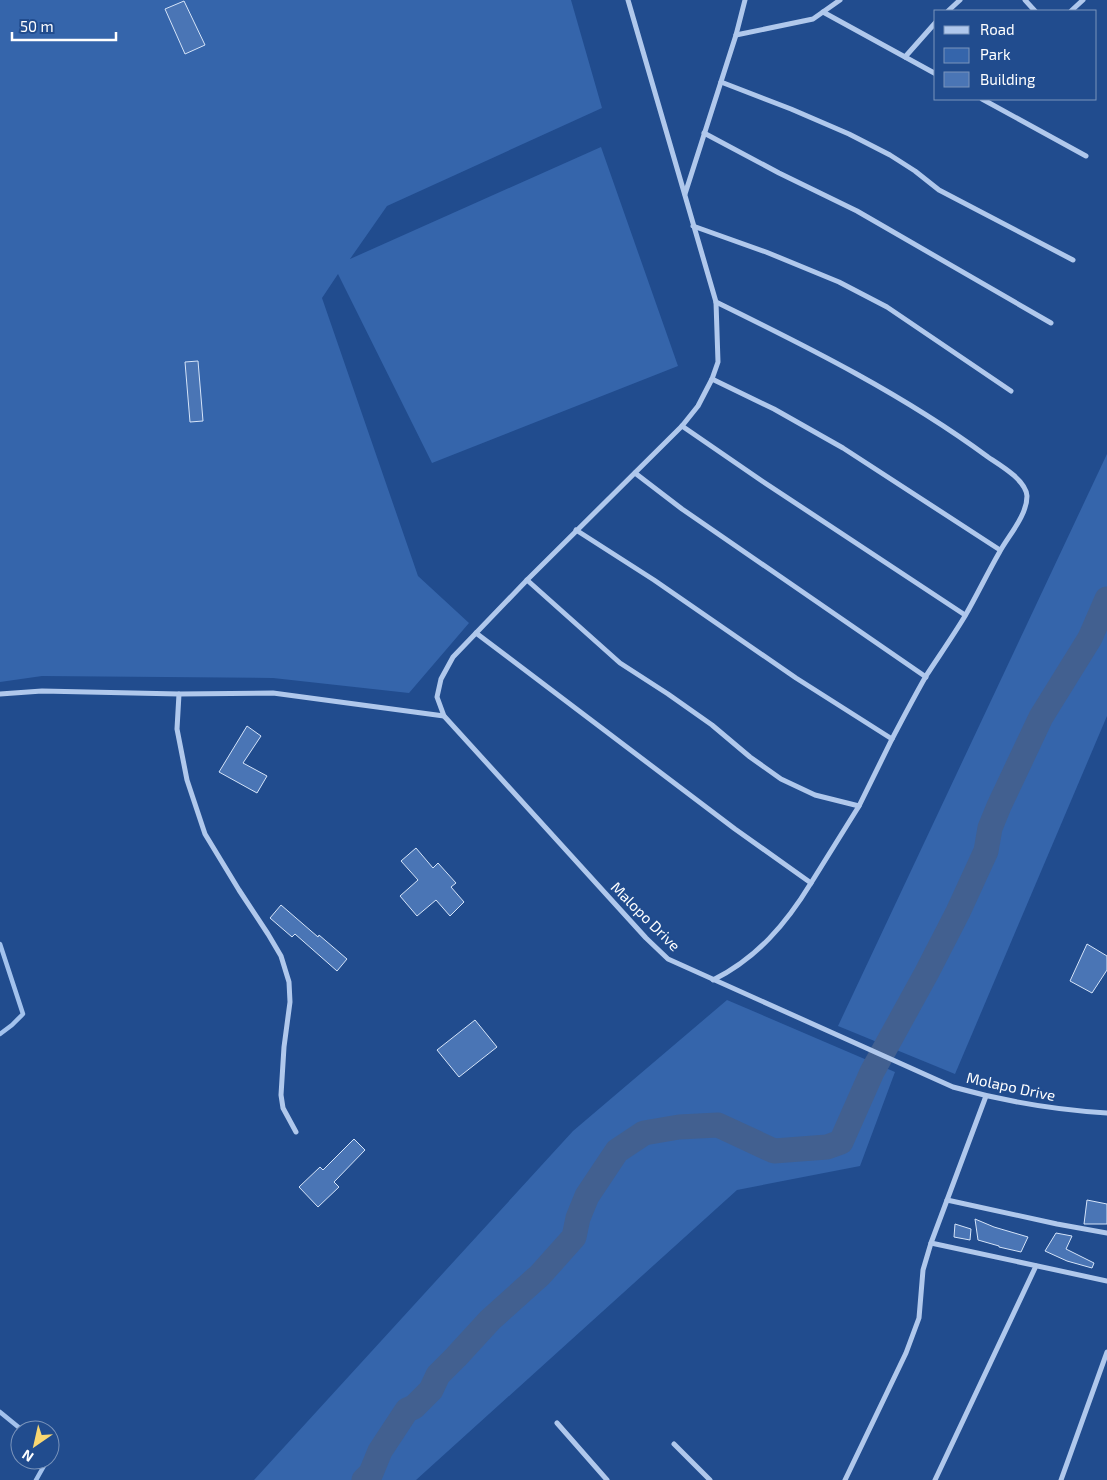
<svg xmlns="http://www.w3.org/2000/svg" width="1107" height="1480" font-family="'Exo 2',sans-serif">
  <style>
    .green { fill: #3565ab }
    .lines { fill: none; stroke-linecap: round; stroke-linejoin: round }
    .stream { stroke: #a3c2ed; stroke-width: 4.5 }
    .river { stroke: #426090; stroke-width: 25 }
    .building { fill: #4a75b5; stroke: #d5e4f9 }
    .minor { stroke: #b0c8ec; stroke-width: 5 }
    .labels { text-anchor: middle; dominant-baseline: central; stroke-width: 4; stroke-linejoin: round; paint-order: stroke }
    .street-label { font-size: 15px; fill: #fff; stroke: #214c8e }
  </style>
  <rect width="100%" height="100%" fill="#214c8e"/>
  <g class="green">
    <path d="M 0,0 L 571,0 L 602,108 L 387,206 L 350,259 L 601,147 L 678,366 L 432,463 L 338,274 L 322,298 L 418,576 L 469,623 L 409,693 L 273,678 L 42,676 L 0,682 Z"/>
    <path d="M 1107,454 L 1107,716 L 955,1074 L 838,1026 Z"/>
    <path d="M 727,1000 L 895,1072 L 860,1166 L 737,1190 L 416,1480 L 254,1480 L 573,1131 Z"/>
  </g>
  <g class="lines">
    <g class="stream">
      <path d="M 0,944 L 23,1014 L 12,1025 L 0,1034"/>
      <path d="M 0,1412 L 22,1430"/>
      <path d="M 36,1480 L 45,1464 L 44,1460"/>
    </g>
    <path class="river" d="M 364,1480 L 371,1473 L 380,1451 L 407,1410 L 414,1407 L 431,1390 L 438,1375 L 456,1357 L 490,1320 L 540,1275 L 574,1237 L 578,1218 L 587,1196 L 617,1151 L 644,1133 L 679,1127 L 718,1125 L 774,1151 L 827,1147 L 841,1142 L 872,1072 L 926,974 L 958,912 L 986,851 L 990,828 L 999,806 L 1041,717 L 1090,638 L 1107,599"/>
  </g>
  <g class="building">
    <path d="M 184,1 L 205,45 L 185,54 L 165,9 Z"/>
    <path d="M 198,361 L 203,421 L 190,422 L 185,362 Z"/>
    <path d="M 247,726 L 261,736 L 243,763 L 267,776 L 257,793 L 219,772 Z"/>
    <path d="M 416,848 L 433,868 L 438,863 L 456,883 L 451,887 L 464,902 L 450,916 L 436,900 L 417,916 L 400,896 L 418,880 L 401,861 Z"/>
    <path d="M 281,905 L 318,937 L 319,935 L 347,959 L 337,971 L 295,934 L 292,937 L 270,918 Z"/>
    <path d="M 1087,944 L 1107,956 L 1107,970 L 1092,993 L 1070,981 Z"/>
    <path d="M 475,1020 L 497,1047 L 459,1077 L 437,1050 Z"/>
    <path d="M 354,1139 L 365,1150 L 334,1182 L 339,1187 L 318,1207 L 299,1187 L 320,1167 L 323,1170 Z"/>
    <path d="M 1087,1200 L 1107,1204 L 1107,1224 L 1084,1224 Z"/>
    <path d="M 975,1219 L 994,1227 L 1028,1237 L 1021,1252 L 999,1247 L 999,1246 L 978,1240 Z"/>
    <path d="M 955,1224 L 971,1229 L 970,1240 L 954,1237 Z"/>
    <path d="M 1056,1233 L 1072,1236 L 1066,1249 L 1094,1263 L 1092,1268 L 1067,1261 L 1045,1251 Z"/>
  </g>
  <g class="lines">
    <g class="minor">
      <path d="M 628,0 L 716,302 L 718,362 L 712,379 L 698,406 L 682,426 L 527,580 L 453,657 L 441,679 L 437,697 L 444,716 L 646,938 L 668,959 L 953,1087 C 1003,1101 1055,1110 1107,1113"/>
      <path d="M 1025,0 L 1035,11"/>
      <path d="M 948,11 L 960,0"/>
      <path d="M 1071,11 L 1083,0"/>
      <path d="M 823,12 L 936,74"/>
      <path d="M 736,35 L 813,19 L 840,0"/>
      <path d="M 905,57 L 936,22"/>
      <path d="M 721,82 L 791,109 L 849,134 L 890,155 L 915,171 L 939,190 L 1073,260"/>
      <path d="M 982,99 L 1086,156"/>
      <path d="M 704,133 L 779,173 L 857,211 L 1051,323"/>
      <path d="M 685,194 L 736,35 L 745,0"/>
      <path d="M 693,226 L 766,252 L 839,282 L 887,307 L 1011,391"/>
      <path d="M 712,379 L 774,409 L 843,448 L 1000,550"/>
      <path d="M 682,426 L 762,481 L 965,615"/>
      <path d="M 635,473 L 682,509 L 926,677"/>
      <path d="M 576,530 L 654,580 L 796,678 L 892,739 C 903,718 914,697 926,676 C 939,656 953,636 965,616 C 977,595 987,574 999,553 C 1008,536 1027,516 1027,496 C 1026,480 1000,465 988,457 C 904,395 810,348 716,302"/>
      <path d="M 527,580 L 620,663 L 668,694 L 712,725 L 750,757 L 781,779 L 815,795 L 859,806"/>
      <path d="M 476,633 L 735,829 L 811,883 L 859,806 L 892,739"/>
      <path d="M 0,694 L 42,691 L 179,694 L 273,693 L 444,716"/>
      <path d="M 179,694 L 177,729 L 187,780 L 205,834 L 239,890 L 268,934 L 281,956 L 289,982 L 290,1002 L 284,1047 L 281,1095 L 283,1108 L 296,1132"/>
      <path d="M 713,980 C 757,958 786,924 811,883"/>
      <path d="M 947,1200 L 1057,1224 L 1107,1233"/>
      <path d="M 931,1243 L 1107,1281"/>
      <path d="M 557,1423 L 607,1480"/>
      <path d="M 674,1444 L 710,1480"/>
      <path d="M 845,1480 L 906,1353 L 919,1318 L 923,1270 L 931,1243 L 986,1096"/>
      <path d="M 935,1480 L 1036,1266"/>
      <path d="M 1061,1480 L 1107,1352"/>
    </g>
  </g>
  <g class="labels">
    <g class="street-label">
      <text transform="translate(646 916) rotate(45)">Malopo Drive</text>
      <text transform="translate(1011 1086) rotate(12)">Molapo Drive</text>
    </g>
  </g>
  <rect x="934" y="10" width="162" height="90" fill="#214c8e" stroke="#7a94bb"/>
  <rect x="944" y="26" width="25" height="8" fill="#b0c8ec" stroke="#7a94bb"/>
  <text x="980" y="35" font-size="15" fill="#ffffff">Road</text>
  <rect x="944" y="48" width="25" height="15" fill="#3565ab" stroke="#7a94bb"/>
  <text x="980" y="60" font-size="15" fill="#ffffff">Park</text>
  <rect x="944" y="72" width="25" height="15" fill="#4a75b5" stroke="#7a94bb"/>
  <text x="980" y="85" font-size="15" fill="#ffffff">Building</text>
  <g transform="translate(35 1445) rotate(214)"><circle r="24" fill="#214c8e" stroke="#7a94bb"/>
  <path d="M0-4L9 19L0 12L-9 19Z" fill="#f9d771"/>
  <text y="-8" font-size="14" font-weight="bold" text-anchor="middle" fill="#ffffff">N</text>
  </g>
  <path d="M12 32v8h104v-8" fill="none" stroke="#ffffff" stroke-width="2.5"/>
  <text x="20" y="32" font-size="15" fill="#ffffff" stroke="#214c8e" stroke-width="4" paint-order="stroke">50 m</text>
</svg>
